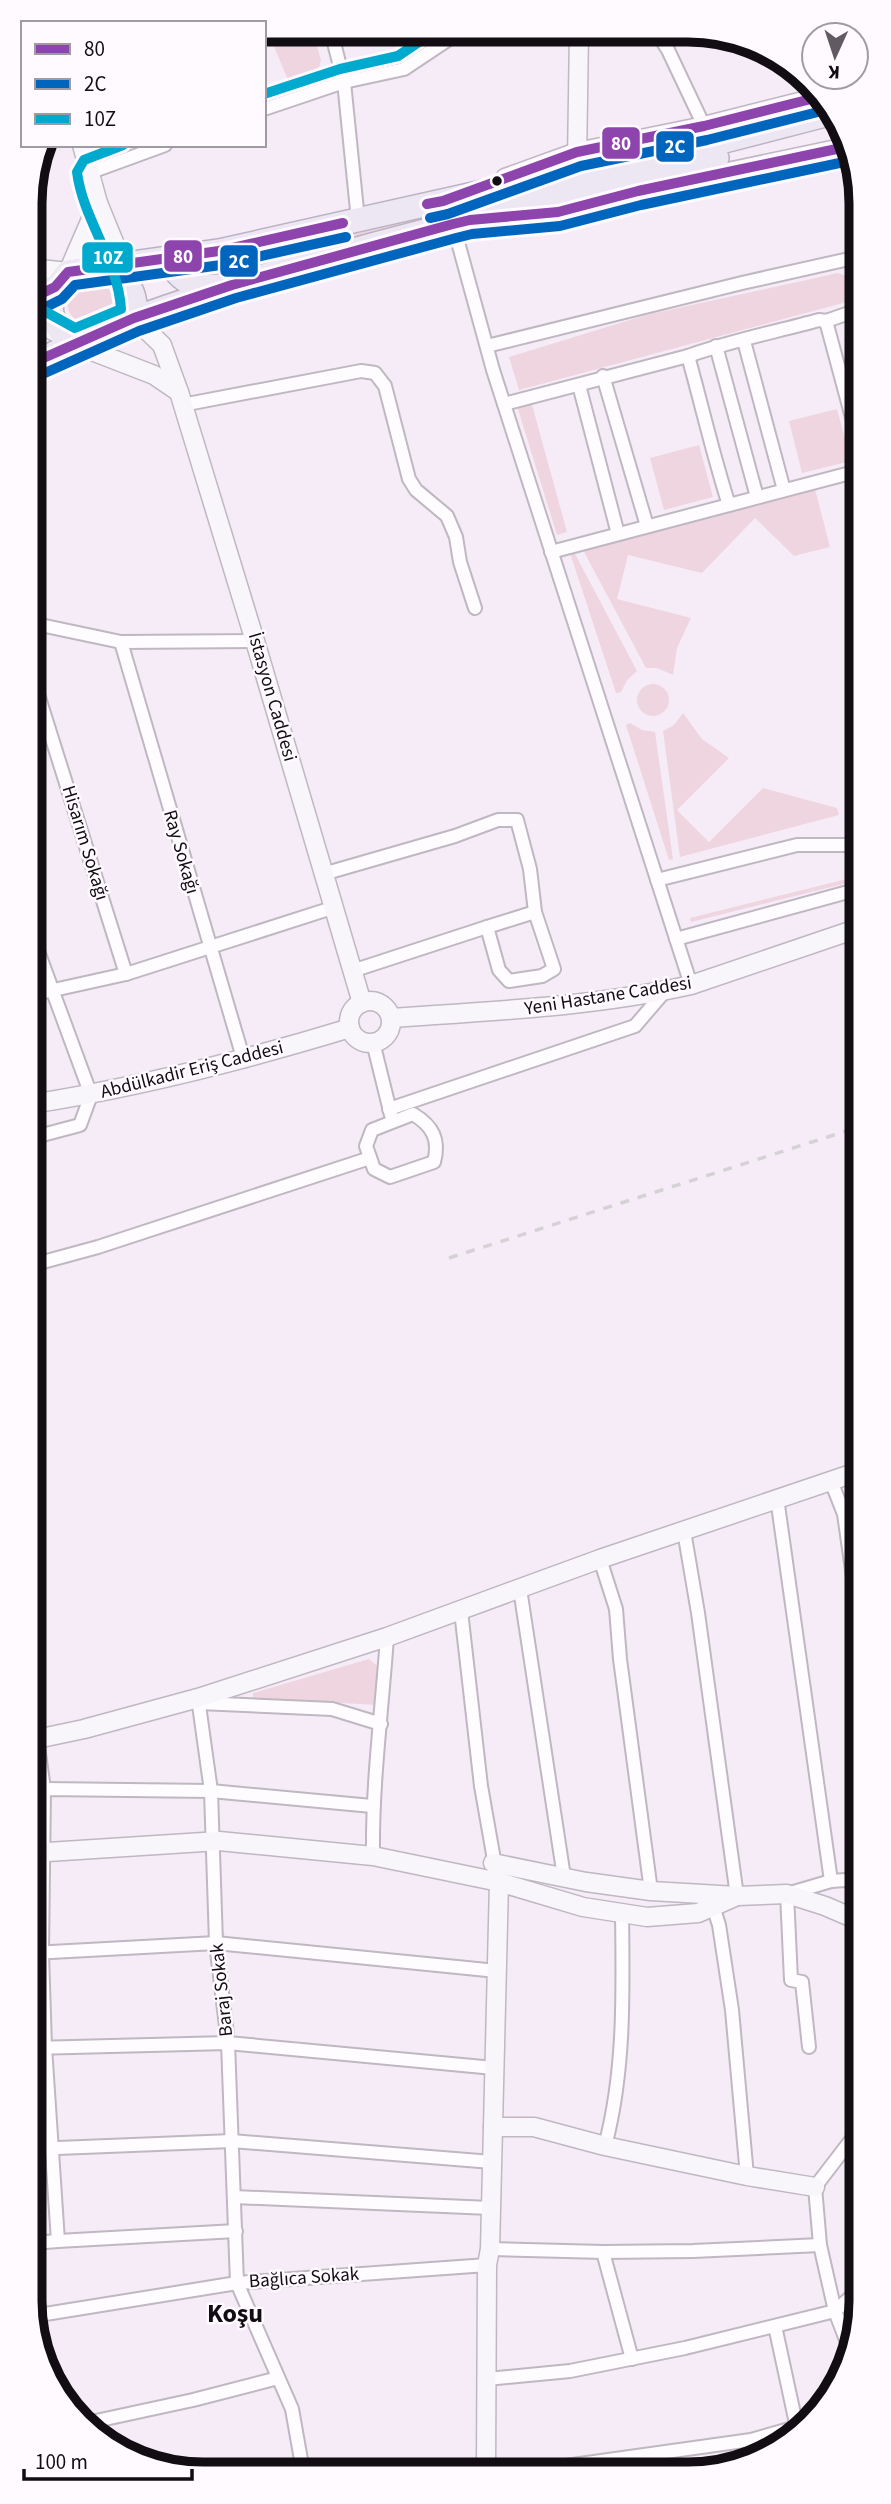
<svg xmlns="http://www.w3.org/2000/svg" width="891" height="2504" font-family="'Source Sans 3',sans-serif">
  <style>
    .green { fill: #efd5df }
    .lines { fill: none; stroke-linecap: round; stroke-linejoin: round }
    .street-casing { stroke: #bfb7c1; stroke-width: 16 }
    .secondary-casing { stroke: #bfb7c1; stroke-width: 21 }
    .highway-casing { stroke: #bbb2c3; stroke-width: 26 }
    .street { stroke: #fefcfe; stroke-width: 12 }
    .secondary { stroke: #f9f6fb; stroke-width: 18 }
    .highway { stroke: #ece7f3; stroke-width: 23 }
    .rail { stroke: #d5d2d5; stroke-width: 3.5; stroke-dasharray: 9 9; stroke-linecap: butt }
    .bus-1-casing { stroke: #fefaff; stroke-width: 16 }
    .bus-2-casing { stroke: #fefaff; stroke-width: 16 }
    .bus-3-casing { stroke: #fefaff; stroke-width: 16 }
    .bus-1 { stroke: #8e44ad; stroke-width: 10 }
    .bus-2 { stroke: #0065bd; stroke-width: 10 }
    .bus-3 { stroke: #00a9ce; stroke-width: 10 }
    .bus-dot { fill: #120c13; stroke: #fefaff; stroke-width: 2.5 }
    .labels { text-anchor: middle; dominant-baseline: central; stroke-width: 5; stroke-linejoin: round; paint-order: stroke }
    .street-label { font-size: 19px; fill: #120c13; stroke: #fefaff }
    .district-label { font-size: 26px; font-weight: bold; fill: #120c13; stroke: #fefaff }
    .rim { fill: none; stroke: #120c13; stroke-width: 9 }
    .line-badge { stroke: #fefaff; stroke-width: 2.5 }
    .badge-label { font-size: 19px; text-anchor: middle; font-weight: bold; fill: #fff }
  </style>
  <rect width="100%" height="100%" fill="#f6ecf8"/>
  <g class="green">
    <path d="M 267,30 L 312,30 L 321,60 L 317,76 L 291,87 Z"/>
    <path d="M 554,179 L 557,187 L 280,257 L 201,282 L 198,267 Z"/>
    <path d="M 838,273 L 858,280 L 858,299 L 519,390 L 509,357 L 646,315 Z"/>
    <circle cx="90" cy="302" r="23"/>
    <path d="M 531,401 L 567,532 L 557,535 L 517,406 Z"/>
    <path d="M 837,409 L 851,461 L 802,473 L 789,421 Z"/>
    <path d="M 699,445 L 713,497 L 664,510 L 650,458 Z"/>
    <path d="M 815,489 L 830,547 L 794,556 L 755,518 L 702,573 L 628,555 L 617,599 L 691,618 L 677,648 L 673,675 L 657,668 L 646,668 L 583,550 Z"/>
    <path d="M 574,552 L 637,671 L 627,680 L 621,692 L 616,693 L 570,553 Z"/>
    <circle cx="653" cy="700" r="16"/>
    <path d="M 683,713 L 702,739 L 729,758 L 677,810 L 709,842 L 763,788 L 837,808 L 839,815 L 680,857 L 663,731 L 674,725 Z"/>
    <path d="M 630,723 L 642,730 L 655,732 L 673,859 L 669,860 L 626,725 Z"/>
    <path d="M 859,876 L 859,880 L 691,922 L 690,918 Z"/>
    <path d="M 369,1659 L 381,1669 L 377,1705 L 253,1698 L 253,1693 Z"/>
  </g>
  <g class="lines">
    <defs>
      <g id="street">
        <path d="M 331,31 L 344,82 L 358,220"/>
        <path d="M 657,33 L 668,50 L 704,126"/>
        <path d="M 264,109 L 344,82 L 404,69 L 461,31"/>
        <path d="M 91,172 L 165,145"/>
        <path d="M 453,224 L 493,370 L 691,985"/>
        <path d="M 852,311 L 858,333"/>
        <path d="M 826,321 L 858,440"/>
        <path d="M 744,341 L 784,490"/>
        <path d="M 487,346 L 742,283 L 858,257"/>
        <path d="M 716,346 L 757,497"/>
        <path d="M 688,356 C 702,406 713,455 729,505"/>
        <path d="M 603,376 L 647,526"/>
        <path d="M 579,385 L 618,534"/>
        <path d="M 504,404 L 688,356 C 730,341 775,332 819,320 L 826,321 L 858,310"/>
        <path d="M 182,405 L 361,371 L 375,373 L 385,386 L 409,479 L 416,490 L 447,516 L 456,537 L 460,562 L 475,608"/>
        <path d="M 551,552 L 858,471"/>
        <path d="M 31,623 L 121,642 L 255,641"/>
        <path d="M 121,642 L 244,1061"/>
        <path d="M 31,672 L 126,974"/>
        <path d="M 323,874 L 455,836 L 498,820 L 517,820 L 530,869 L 535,912 L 554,969 L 542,976 L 509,981 L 499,970 L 487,927 L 352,971"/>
        <path d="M 657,880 L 797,845 L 859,845"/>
        <path d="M 487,927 L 535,912"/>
        <path d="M 31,932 L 91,1095 L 80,1125 L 31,1138"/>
        <path d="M 676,939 L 859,889"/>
        <path d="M 31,995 L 126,974 L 332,908"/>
        <path d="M 373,1042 L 391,1115"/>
        <path d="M 389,1109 L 635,1026 L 665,991"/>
        <path d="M 413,1114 C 433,1126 440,1140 434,1162 L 390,1177 L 374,1169 L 366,1146 L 372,1130 Z"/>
        <path d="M 32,1265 L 98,1247 L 370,1158"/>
        <path d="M 831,1481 L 844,1514 L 857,1605 L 860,1605"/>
        <path d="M 777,1498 L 831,1881"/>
        <path d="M 684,1531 L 698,1613 L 737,1896"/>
        <path d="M 600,1559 L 616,1609 L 620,1659 L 651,1891"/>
        <path d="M 520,1589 L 564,1877"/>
        <path d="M 857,1605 L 860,1619"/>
        <path d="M 461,1611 L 481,1786 L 496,1871"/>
        <path d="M 199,1703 L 332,1709 L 381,1724"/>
        <path d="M 32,1791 L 44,1789 L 211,1791 L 372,1806"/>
        <path d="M 373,1856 C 372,1783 382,1710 387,1637"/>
        <path d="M 713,1906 L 719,1925 L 732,2010 L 747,2176"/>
        <path d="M 33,1953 L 216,1943 L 497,1971"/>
        <path d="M 809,2047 L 802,1982 L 791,1980 L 787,1894 L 831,1881 L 860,1879"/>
        <path d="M 33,2048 L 228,2043 L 494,2068"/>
        <path d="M 605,2146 C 625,2071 623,1991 622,1914"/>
        <path d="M 33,2149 L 232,2141 L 492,2162"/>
        <path d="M 234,2197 L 490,2208"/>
        <path d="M 58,2241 L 236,2231"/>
        <path d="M 33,2243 L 58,2241 L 45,2047 L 42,1953 L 44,1789 L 37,1739"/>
        <path d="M 490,2249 L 603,2252 L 632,2359"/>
        <path d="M 603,2252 L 693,2251 L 820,2245"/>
        <path d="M 33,2316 L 237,2283 L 228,2043 L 216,1943 L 211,1791 L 198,1698"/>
        <path d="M 775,2326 L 797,2428"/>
        <path d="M 851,2353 L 835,2311 L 820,2245 L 815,2187 L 861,2127"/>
        <path d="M 487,2379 L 570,2371 L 685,2348 L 835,2311 L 861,2288"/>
        <path d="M 82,2424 L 193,2400 L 278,2378"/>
        <path d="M 303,2471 L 292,2409 L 237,2283 L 487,2265"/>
        <path d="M 530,2471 L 751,2440 L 807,2424"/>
      </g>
      <g id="secondary">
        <path d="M 82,145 L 98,203 L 127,274"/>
        <path d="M 577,162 L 579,32"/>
        <path d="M 505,178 L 577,152 L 704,126 L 819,97"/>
        <path d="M 515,216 L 558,212 L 638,191 L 846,147"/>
        <path d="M 30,268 L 68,272 L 98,203"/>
        <path d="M 134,318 L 162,345 L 179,392 L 255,641 L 362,1003"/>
        <path d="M 30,319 L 63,336"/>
        <path d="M 74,344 L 154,375 L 179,392"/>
        <circle cx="370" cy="1022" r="21"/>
        <path d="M 391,1018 C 491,1011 593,1007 691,985 L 859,928"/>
        <path d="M 31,1104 C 140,1087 245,1060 350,1028"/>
        <path d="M 32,1740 L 84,1729 L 198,1698 L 387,1637 L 600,1559 L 860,1471"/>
        <path d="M 32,1853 L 219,1841 L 373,1856 L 499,1882 L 583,1907 L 647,1917 L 698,1913 L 737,1896"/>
        <path d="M 493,1863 L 586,1882 L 651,1891 L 737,1896 L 787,1894 L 825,1906 L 860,1921"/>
        <path d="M 499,1882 L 493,2127 L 534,2127 L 605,2146 L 747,2176 L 815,2187"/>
        <path d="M 486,2471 L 487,2265 L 490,2249 L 493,2127"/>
      </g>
      <g id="highway">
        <path d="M 199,256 L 189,258 L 179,265 L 177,273 C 189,287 203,287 220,286"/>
        <path d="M 108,266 C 127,277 139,295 134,318"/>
        <path d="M 30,299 L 55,287"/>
        <path d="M 74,344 C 45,322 45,299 68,272 L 219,251 L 576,171 L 713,144 L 829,114"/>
        <path d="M 30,364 C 66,348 101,330 138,317 C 326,250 523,207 717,158"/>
      </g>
    </defs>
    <use href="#street" class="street-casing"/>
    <use href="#secondary" class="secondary-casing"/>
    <use href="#highway" class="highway-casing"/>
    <use href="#street" class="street"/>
    <use href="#secondary" class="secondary"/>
    <use href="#highway" class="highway"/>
    <path class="rail" d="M 449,1258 L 859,1127"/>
    <defs>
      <g id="bus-1">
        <path d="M 427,204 L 443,201 L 577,152 L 704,126 L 819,97"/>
        <path d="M 30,299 L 55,287 L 68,272 L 219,251 L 343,223"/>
        <path d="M 30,364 L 134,318 L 232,285 L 453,224 L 470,220 L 558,212 L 638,191 L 846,147"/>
      </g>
      <g id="bus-2">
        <path d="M 430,218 L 448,214 L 581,166 L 707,140 L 822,111"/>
        <path d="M 36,312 L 62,299 L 75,285 L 221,265 L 346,237"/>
        <path d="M 36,377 L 139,331 L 236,298 L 456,238 L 472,234 L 560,226 L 641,205 L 849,161"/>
      </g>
      <g id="bus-3">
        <path d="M 264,94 L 340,69 L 398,56 L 435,31"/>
        <path d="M 37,307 L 75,328 L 121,309 C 118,260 83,220 77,172 L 84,160 L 123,145"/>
      </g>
    </defs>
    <use href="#bus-1" class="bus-1-casing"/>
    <use href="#bus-2" class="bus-2-casing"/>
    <use href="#bus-3" class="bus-3-casing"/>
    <use href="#bus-1" class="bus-1"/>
    <use href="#bus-2" class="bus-2"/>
    <use href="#bus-3" class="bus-3"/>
  </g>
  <circle class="bus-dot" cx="497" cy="181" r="6"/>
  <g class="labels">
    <g class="street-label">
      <text transform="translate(272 697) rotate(74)">İstasyon Caddesi</text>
      <text transform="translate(85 843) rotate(73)">Hisarım Sokağı</text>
      <text transform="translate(181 852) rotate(74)">Ray Sokağı</text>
      <text transform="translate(608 996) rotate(-9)">Yeni Hastane Caddesi</text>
      <text transform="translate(192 1070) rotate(-14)">Abdülkadir Eriş Caddesi</text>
      <text transform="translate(222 1990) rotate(-96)">Baraj Sokak</text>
      <text transform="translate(304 2278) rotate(-4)">Bağlıca Sokak</text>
    </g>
    <g class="district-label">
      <text x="235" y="2313">Koşu</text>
    </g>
  </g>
  <path d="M0 0H891V2504H0ZM203 42H688A161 161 0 0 1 849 203V2301A161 161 0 0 1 688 2462H203A161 161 0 0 1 42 2301V203A161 161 0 0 1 203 42Z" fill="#fefaff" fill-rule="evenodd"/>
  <path class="rim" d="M203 42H688A161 161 0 0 1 849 203V2301A161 161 0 0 1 688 2462H203A161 161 0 0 1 42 2301V203A161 161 0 0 1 203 42Z"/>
  <g class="line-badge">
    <rect x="601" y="126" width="40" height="34" rx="7" fill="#8e44ad"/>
    <rect x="655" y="130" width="40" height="33" rx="7" fill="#0065bd"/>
    <rect x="163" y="239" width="40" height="34" rx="7" fill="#8e44ad"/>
    <rect x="81" y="241" width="53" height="33" rx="7" fill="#00a9ce"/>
    <rect x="219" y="244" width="40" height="34" rx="7" fill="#0065bd"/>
  </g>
  <g class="badge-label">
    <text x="621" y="150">80</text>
    <text x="675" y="153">2C</text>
    <text x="183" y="263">80</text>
    <text x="108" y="264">10Z</text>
    <text x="239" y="268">2C</text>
  </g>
  <rect x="21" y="21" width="245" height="126" fill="#fefaff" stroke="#a09ba1" stroke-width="2"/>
  <rect x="35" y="44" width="35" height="10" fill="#8e44ad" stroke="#a09ba1" stroke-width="2"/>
  <text x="84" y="56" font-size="21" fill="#120c13">80</text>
  <rect x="35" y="79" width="35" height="10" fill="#0065bd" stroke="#a09ba1" stroke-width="2"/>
  <text x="84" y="91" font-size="21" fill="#120c13">2C</text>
  <rect x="35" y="114" width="35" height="10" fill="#00a9ce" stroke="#a09ba1" stroke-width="2"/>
  <text x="84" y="126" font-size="21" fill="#120c13">10Z</text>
  <g transform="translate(835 56) rotate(183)"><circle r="33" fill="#fefaff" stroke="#a09ba1" stroke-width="2"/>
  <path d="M0-5L12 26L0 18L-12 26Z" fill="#625a63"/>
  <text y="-10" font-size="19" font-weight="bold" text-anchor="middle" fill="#120c13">K</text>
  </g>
  <path d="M24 2469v10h168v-10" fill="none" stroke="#120c13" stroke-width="3.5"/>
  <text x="35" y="2469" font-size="21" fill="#120c13" stroke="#fefaff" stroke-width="5" paint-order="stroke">100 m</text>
</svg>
